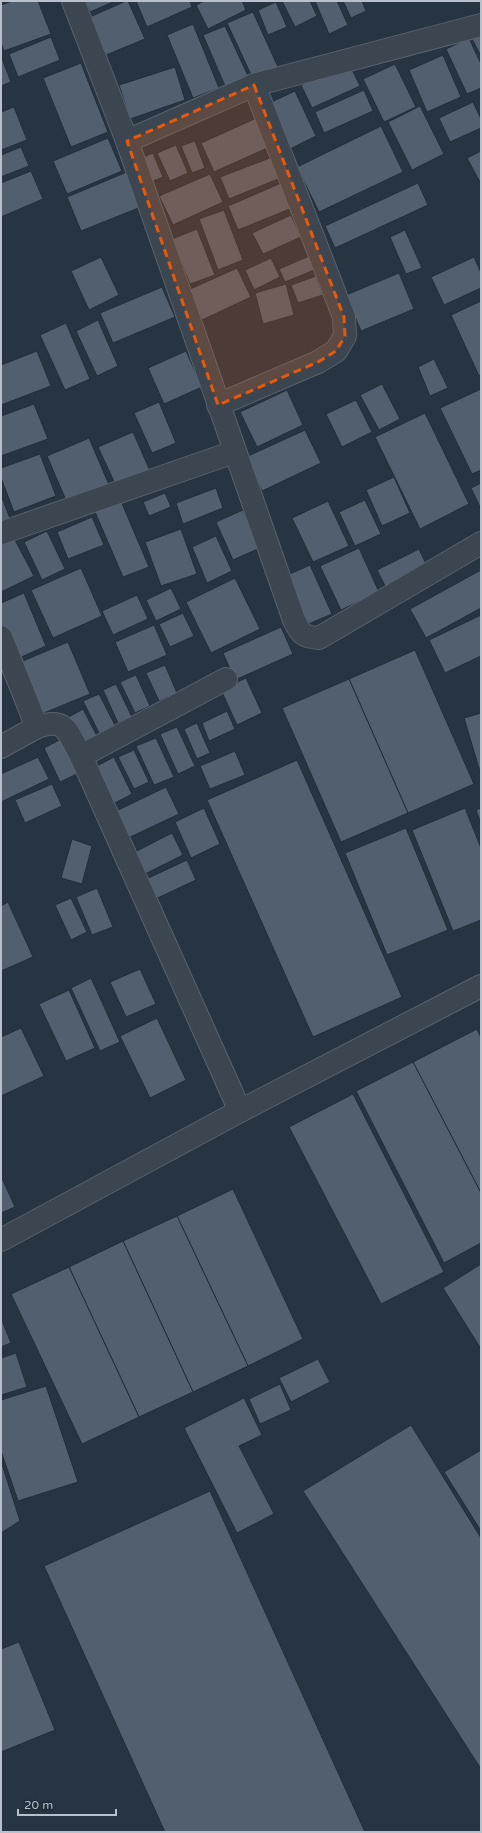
<svg xmlns="http://www.w3.org/2000/svg" width="482" height="1833" font-family="'Varela Round',sans-serif">
  <style>
    .building { fill: #525f6e; stroke: #222d38 }
    .lines { fill: none; stroke-linecap: round; stroke-linejoin: round }
    .minor-casing { stroke: #59636e; stroke-width: 24 }
    .minor { stroke: #3b4651; stroke-width: 22 }
    .marked { fill: #e8590c; fill-opacity: 0.2; stroke: #e8590c; stroke-width: 3; stroke-dasharray: 8 5; stroke-linejoin: round }
  </style>
  <rect width="100%" height="100%" fill="#273441"/>
  <g class="building">
    <path d="M 12,1 L 38,1 L 51,34 L 4,51 L 1,43 L 1,5 Z"/>
    <path d="M 85,1 L 115,1 L 90,12 Z"/>
    <path d="M 126,1 L 128,1 L 145,39 L 106,55 L 90,17 Z"/>
    <path d="M 136,1 L 190,1 L 192,7 L 147,27 Z"/>
    <path d="M 204,1 L 242,1 L 246,10 L 208,29 L 196,5 Z"/>
    <path d="M 282,1 L 310,1 L 317,16 L 295,27 Z"/>
    <path d="M 315,1 L 337,1 L 348,25 L 329,34 Z"/>
    <path d="M 343,1 L 362,1 L 366,11 L 351,18 Z"/>
    <path d="M 276,2 L 287,27 L 268,35 L 258,10 Z"/>
    <path d="M 253,12 L 278,67 L 253,79 L 227,23 Z"/>
    <path d="M 193,24 L 219,88 L 193,98 L 167,35 Z"/>
    <path d="M 225,26 L 248,76 L 225,86 L 203,35 Z"/>
    <path d="M 481,34 L 481,56 L 472,39 Z"/>
    <path d="M 51,37 L 60,60 L 18,77 L 9,54 Z"/>
    <path d="M 469,38 L 481,64 L 481,88 L 467,94 L 446,49 Z"/>
    <path d="M 443,55 L 461,97 L 427,112 L 409,70 Z"/>
    <path d="M 1,56 L 11,82 L 1,86 Z"/>
    <path d="M 81,63 L 108,132 L 71,147 L 43,78 Z"/>
    <path d="M 349,63 L 360,86 L 312,108 L 301,85 Z"/>
    <path d="M 395,64 L 416,107 L 384,122 L 363,79 Z"/>
    <path d="M 175,67 L 185,100 L 130,119 L 119,85 Z"/>
    <path d="M 364,90 L 373,111 L 324,133 L 315,112 Z"/>
    <path d="M 295,91 L 316,136 L 288,150 L 267,104 Z"/>
    <path d="M 473,102 L 481,119 L 481,128 L 450,142 L 439,118 Z"/>
    <path d="M 420,106 L 444,154 L 412,170 L 388,122 Z"/>
    <path d="M 14,107 L 27,140 L 1,150 L 1,112 Z"/>
    <path d="M 261,116 L 274,145 L 214,172 L 201,143 Z"/>
    <path d="M 381,126 L 403,172 L 319,212 L 297,167 Z"/>
    <path d="M 108,138 L 122,171 L 67,194 L 53,161 Z"/>
    <path d="M 195,141 L 205,168 L 192,173 L 181,146 Z"/>
    <path d="M 176,145 L 188,173 L 170,181 L 157,153 Z"/>
    <path d="M 21,147 L 29,166 L 1,177 L 1,155 Z"/>
    <path d="M 481,151 L 481,184 L 467,158 Z"/>
    <path d="M 153,153 L 163,177 L 146,184 L 136,160 Z"/>
    <path d="M 275,156 L 283,177 L 229,199 L 220,177 Z"/>
    <path d="M 31,171 L 43,199 L 1,217 L 1,183 Z"/>
    <path d="M 127,172 L 141,207 L 81,231 L 67,197 Z"/>
    <path d="M 210,174 L 223,202 L 173,225 L 159,196 Z"/>
    <path d="M 286,181 L 297,206 L 238,230 L 228,206 Z"/>
    <path d="M 418,183 L 428,205 L 335,248 L 325,226 Z"/>
    <path d="M 224,210 L 243,260 L 218,270 L 199,219 Z"/>
    <path d="M 291,215 L 301,237 L 263,254 L 252,233 Z"/>
    <path d="M 197,229 L 215,275 L 190,284 L 172,239 Z"/>
    <path d="M 405,230 L 422,268 L 406,274 L 390,237 Z"/>
    <path d="M 314,254 L 319,268 L 285,282 L 279,269 Z"/>
    <path d="M 101,257 L 119,295 L 89,310 L 71,271 Z"/>
    <path d="M 474,257 L 481,273 L 481,288 L 444,305 L 431,277 Z"/>
    <path d="M 271,258 L 280,277 L 254,290 L 245,270 Z"/>
    <path d="M 237,268 L 251,297 L 202,320 L 188,290 Z"/>
    <path d="M 399,273 L 414,309 L 361,331 L 346,295 Z"/>
    <path d="M 316,276 L 323,295 L 298,303 L 291,285 Z"/>
    <path d="M 286,284 L 294,315 L 263,324 L 255,293 Z"/>
    <path d="M 162,287 L 175,317 L 113,343 L 100,313 Z"/>
    <path d="M 481,301 L 481,375 L 479,376 L 451,315 Z"/>
    <path d="M 98,320 L 118,366 L 97,376 L 76,331 Z"/>
    <path d="M 66,323 L 90,379 L 65,390 L 40,335 Z"/>
    <path d="M 37,351 L 51,386 L 1,405 L 1,365 Z"/>
    <path d="M 186,351 L 202,387 L 164,404 L 148,368 Z"/>
    <path d="M 434,359 L 448,388 L 430,396 L 418,367 Z"/>
    <path d="M 382,384 L 400,419 L 379,430 L 360,395 Z"/>
    <path d="M 481,389 L 481,470 L 472,474 L 440,408 Z"/>
    <path d="M 287,390 L 303,425 L 257,447 L 240,412 Z"/>
    <path d="M 356,400 L 372,432 L 342,447 L 326,414 Z"/>
    <path d="M 159,402 L 176,443 L 152,453 L 134,413 Z"/>
    <path d="M 34,404 L 48,439 L 1,456 L 1,416 Z"/>
    <path d="M 425,413 L 469,504 L 420,529 L 375,437 Z"/>
    <path d="M 305,430 L 321,463 L 262,491 L 246,457 Z"/>
    <path d="M 133,432 L 151,473 L 117,488 L 98,447 Z"/>
    <path d="M 89,438 L 110,487 L 68,505 L 47,456 Z"/>
    <path d="M 40,454 L 56,496 L 14,512 L 1,478 L 1,468 Z"/>
    <path d="M 394,477 L 410,513 L 382,526 L 366,490 Z"/>
    <path d="M 481,483 L 481,509 L 471,488 Z"/>
    <path d="M 216,488 L 223,508 L 183,524 L 176,503 Z"/>
    <path d="M 165,493 L 171,507 L 149,516 L 143,502 Z"/>
    <path d="M 1,495 L 11,521 L 1,525 Z"/>
    <path d="M 365,500 L 381,534 L 355,546 L 339,512 Z"/>
    <path d="M 121,501 L 149,567 L 123,577 L 95,512 Z"/>
    <path d="M 328,501 L 349,546 L 313,562 L 292,518 Z"/>
    <path d="M 243,510 L 260,548 L 233,560 L 216,522 Z"/>
    <path d="M 92,517 L 104,545 L 68,559 L 57,532 Z"/>
    <path d="M 181,529 L 197,574 L 161,586 L 145,542 Z"/>
    <path d="M 47,531 L 65,569 L 42,580 L 24,542 Z"/>
    <path d="M 216,536 L 232,571 L 207,583 L 192,547 Z"/>
    <path d="M 14,538 L 34,576 L 1,592 L 1,545 Z"/>
    <path d="M 359,548 L 379,592 L 341,610 L 320,566 Z"/>
    <path d="M 419,549 L 428,568 L 386,588 L 377,570 Z"/>
    <path d="M 310,565 L 332,614 L 304,626 L 283,577 Z"/>
    <path d="M 81,568 L 102,616 L 53,638 L 31,590 Z"/>
    <path d="M 481,570 L 481,608 L 426,638 L 410,609 Z"/>
    <path d="M 235,578 L 260,629 L 211,653 L 186,602 Z"/>
    <path d="M 171,588 L 181,609 L 156,621 L 146,600 Z"/>
    <path d="M 24,593 L 46,646 L 17,659 L 1,623 L 1,603 Z"/>
    <path d="M 137,595 L 148,619 L 113,635 L 102,611 Z"/>
    <path d="M 183,613 L 194,636 L 170,647 L 159,624 Z"/>
    <path d="M 481,615 L 481,656 L 445,673 L 429,640 Z"/>
    <path d="M 154,625 L 167,655 L 128,672 L 115,642 Z"/>
    <path d="M 281,627 L 293,654 L 235,680 L 223,653 Z"/>
    <path d="M 68,642 L 90,694 L 39,715 L 18,663 Z"/>
    <path d="M 415,650 L 474,784 L 408,813 L 349,679 Z"/>
    <path d="M 165,665 L 177,693 L 159,701 L 146,673 Z"/>
    <path d="M 136,675 L 150,706 L 135,713 L 120,682 Z"/>
    <path d="M 246,678 L 262,713 L 237,725 L 221,690 Z"/>
    <path d="M 349,679 L 408,813 L 341,842 L 282,708 Z"/>
    <path d="M 116,684 L 132,717 L 118,723 L 103,690 Z"/>
    <path d="M 99,694 L 116,727 L 100,735 L 83,701 Z"/>
    <path d="M 83,709 L 98,738 L 81,747 L 67,718 Z"/>
    <path d="M 227,711 L 235,729 L 209,741 L 202,723 Z"/>
    <path d="M 481,713 L 481,775 L 464,718 Z"/>
    <path d="M 197,723 L 210,753 L 197,759 L 184,729 Z"/>
    <path d="M 177,727 L 195,766 L 178,774 L 160,734 Z"/>
    <path d="M 69,735 L 85,770 L 60,782 L 44,748 Z"/>
    <path d="M 156,738 L 174,777 L 154,785 L 136,746 Z"/>
    <path d="M 134,750 L 149,782 L 134,789 L 118,757 Z"/>
    <path d="M 235,751 L 245,775 L 210,789 L 200,766 Z"/>
    <path d="M 38,757 L 49,779 L 1,802 L 1,774 Z"/>
    <path d="M 114,757 L 132,794 L 111,805 L 93,768 Z"/>
    <path d="M 297,760 L 402,997 L 313,1037 L 207,800 Z"/>
    <path d="M 52,784 L 62,806 L 25,823 L 15,800 Z"/>
    <path d="M 166,787 L 179,814 L 124,840 L 112,813 Z"/>
    <path d="M 204,808 L 220,844 L 191,858 L 175,822 Z"/>
    <path d="M 465,808 L 481,848 L 481,920 L 453,931 L 412,830 Z"/>
    <path d="M 481,808 L 481,824 L 476,810 Z"/>
    <path d="M 406,828 L 448,930 L 387,955 L 345,853 Z"/>
    <path d="M 172,833 L 183,855 L 141,876 L 131,854 Z"/>
    <path d="M 72,839 L 92,846 L 82,884 L 61,878 Z"/>
    <path d="M 187,860 L 196,880 L 151,901 L 142,881 Z"/>
    <path d="M 97,888 L 113,927 L 92,935 L 76,897 Z"/>
    <path d="M 71,898 L 87,932 L 71,940 L 55,905 Z"/>
    <path d="M 8,902 L 33,957 L 1,971 L 1,906 Z"/>
    <path d="M 140,969 L 156,1004 L 126,1017 L 110,982 Z"/>
    <path d="M 91,978 L 120,1042 L 100,1051 L 71,988 Z"/>
    <path d="M 69,990 L 95,1048 L 66,1061 L 39,1004 Z"/>
    <path d="M 157,1018 L 186,1080 L 150,1098 L 120,1036 Z"/>
    <path d="M 21,1028 L 44,1076 L 1,1096 L 1,1037 Z"/>
    <path d="M 477,1029 L 481,1038 L 481,1193 L 413,1062 Z"/>
    <path d="M 413,1062 L 481,1193 L 481,1243 L 444,1263 L 356,1091 Z"/>
    <path d="M 353,1094 L 444,1272 L 381,1304 L 289,1127 Z"/>
    <path d="M 1,1176 L 15,1207 L 1,1213 Z"/>
    <path d="M 233,1189 L 303,1339 L 248,1366 L 177,1216 Z"/>
    <path d="M 177,1216 L 248,1366 L 193,1392 L 123,1241 Z"/>
    <path d="M 123,1241 L 193,1392 L 139,1417 L 69,1267 Z"/>
    <path d="M 481,1264 L 481,1349 L 443,1288 Z"/>
    <path d="M 69,1267 L 139,1417 L 82,1444 L 11,1294 Z"/>
    <path d="M 1,1318 L 11,1343 L 1,1347 Z"/>
    <path d="M 16,1353 L 27,1387 L 1,1395 L 1,1358 Z"/>
    <path d="M 318,1359 L 330,1382 L 291,1402 L 279,1378 Z"/>
    <path d="M 280,1384 L 291,1410 L 260,1424 L 249,1399 Z"/>
    <path d="M 46,1386 L 78,1482 L 18,1501 L 1,1451 L 1,1400 Z"/>
    <path d="M 244,1398 L 262,1435 L 239,1446 L 274,1514 L 237,1533 L 184,1428 Z"/>
    <path d="M 411,1425 L 481,1538 L 481,1769 L 303,1491 Z"/>
    <path d="M 481,1450 L 481,1531 L 444,1472 Z"/>
    <path d="M 1,1461 L 20,1521 L 1,1533 Z"/>
    <path d="M 210,1491 L 365,1832 L 165,1832 L 44,1566 Z"/>
    <path d="M 19,1642 L 55,1730 L 1,1752 L 1,1649 Z"/>
  </g>
  <g class="lines">
    <defs>
      <g id="minor">
        <path d="M 73,1 L 127,141 L 294,620 C 301,634 303,637 319,638 L 481,543"/>
        <path d="M 127,141 L 254,85 L 481,25"/>
        <path d="M 218,405 L 318,362 L 336,351 L 345,336 L 344,317 L 254,85"/>
        <path d="M 1,533 L 234,452"/>
        <path d="M 1,637 L 37,727 C 67,717 67,732 81,756 L 240,1111"/>
        <path d="M 1,747 L 37,727"/>
        <path d="M 81,756 L 226,679"/>
        <path d="M 1,1240 L 240,1111 L 481,986"/>
      </g>
    </defs>
    <use href="#minor" class="minor-casing"/>
    <use href="#minor" class="minor"/>
  </g>
  <path class="marked" d="M 254,85 L 344,317 L 345,336 L 336,351 L 318,362 L 218,405 L 127,141 Z"/>
  <rect width="482" height="1833" fill="none" stroke="#b8c0cb" stroke-width="4"/>
  <path d="M18 1809v6h98v-6" fill="none" stroke="#b8c0cb" stroke-width="2"/>
  <text x="24" y="1809" font-size="12" fill="#b8c0cb" stroke="#1f2b36" stroke-width="3" paint-order="stroke">20 m</text>
</svg>
